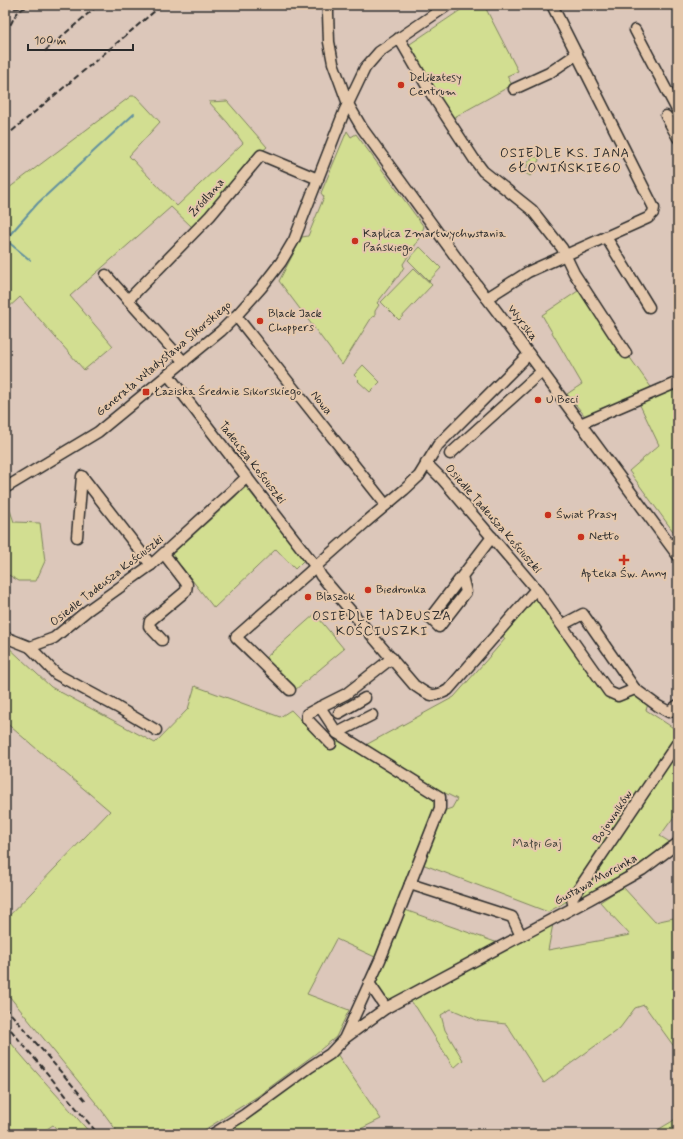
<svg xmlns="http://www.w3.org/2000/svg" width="683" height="1139" font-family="Mynerve,sans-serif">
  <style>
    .green { fill: #d2de91; stroke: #7e845e }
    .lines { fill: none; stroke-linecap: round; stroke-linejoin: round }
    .stream { stroke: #64929e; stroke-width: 2 }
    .minor-casing { stroke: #2b2b2b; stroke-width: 13 }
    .minor { stroke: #e5c8ac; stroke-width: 10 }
    .rail { stroke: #2b2b2b; stroke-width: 2; stroke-dasharray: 6 3; stroke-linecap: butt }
    .poi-dot { fill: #c8321e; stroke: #e5c8ac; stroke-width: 1.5 }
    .labels { text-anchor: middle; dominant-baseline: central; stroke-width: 4; stroke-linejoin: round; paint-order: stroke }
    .poi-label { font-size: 12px; fill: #2b2b2b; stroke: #e5c8ac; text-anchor: start }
    .street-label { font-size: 12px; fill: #2b2b2b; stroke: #e5c8ac }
    .park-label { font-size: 12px; fill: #3c3d35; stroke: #e5c8ac }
    .neighbourhood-label { font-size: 13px; letter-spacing: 1px; fill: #2b2b2b; stroke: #e5c8ac }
  </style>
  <rect width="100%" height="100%" fill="#dcc7ba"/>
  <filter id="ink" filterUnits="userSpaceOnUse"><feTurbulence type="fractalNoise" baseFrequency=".025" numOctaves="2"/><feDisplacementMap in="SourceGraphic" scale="8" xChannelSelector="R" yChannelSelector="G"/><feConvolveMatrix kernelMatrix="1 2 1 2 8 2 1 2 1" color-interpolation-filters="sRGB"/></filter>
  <g filter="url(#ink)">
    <g class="green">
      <path d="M 468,5 L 484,5 L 518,71 L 507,76 L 512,85 L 451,119 L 407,46 Z"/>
      <path d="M 131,96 L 136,96 L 160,122 L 129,156 L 177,206 L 243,143 L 228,123 L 209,102 L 227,101 L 267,147 L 260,153 L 192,227 L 171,207 L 70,296 L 113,346 L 84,370 L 20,297 L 5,311 L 5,191 Z"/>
      <path d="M 347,131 L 351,137 L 356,134 L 424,227 L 416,244 L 403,264 L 404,267 L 398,277 L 397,277 L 377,303 L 379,305 L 375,311 L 375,316 L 372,317 L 342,365 L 279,281 L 302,237 L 308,236 L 324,197 L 321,193 Z"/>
      <path d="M 531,157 L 538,157 L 539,161 L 535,164 L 538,169 L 530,176 L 524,172 L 527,169 L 528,162 L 531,160 Z"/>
      <path d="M 420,247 L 441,268 L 429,281 L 408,260 Z"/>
      <path d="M 414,268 L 432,285 L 399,320 L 381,302 Z"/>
      <path d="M 581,289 L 653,390 L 585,416 L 567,394 L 582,384 L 542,315 Z"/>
      <path d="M 363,365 L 380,382 L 370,392 L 358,381 L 359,380 L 354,375 Z"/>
      <path d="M 678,387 L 678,538 L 629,471 L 659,445 L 639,403 Z"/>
      <path d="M 246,487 L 304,560 L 295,569 L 276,549 L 214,608 L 181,566 L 176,567 L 169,557 Z"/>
      <path d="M 5,496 L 14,522 L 40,523 L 45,561 L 36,581 L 19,581 L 5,573 Z"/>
      <path d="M 535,595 L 609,698 L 619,700 L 635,693 L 648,704 L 646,710 L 678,731 L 678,736 L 571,899 L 548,912 L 422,864 L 443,811 L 452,808 L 457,799 L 443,792 L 441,796 L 362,747 L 454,697 L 505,639 L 502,635 Z"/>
      <path d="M 315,614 L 344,649 L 295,690 L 263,660 Z"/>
      <path d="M 5,644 L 51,687 L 155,743 L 188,709 L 195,686 L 280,717 L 291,710 L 328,748 L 339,738 L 434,800 L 435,811 L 375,957 L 336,939 L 307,994 L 349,1010 L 336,1037 L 315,1054 L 258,1096 L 198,1134 L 119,1134 L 100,1108 L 5,991 L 5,920 L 110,811 L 5,722 Z"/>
      <path d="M 678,749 L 678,811 L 660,836 L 673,844 L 583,898 L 581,894 Z"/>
      <path d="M 623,887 L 655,922 L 678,917 L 678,1052 L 644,1005 L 635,1008 L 620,1028 L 544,1083 L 506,1024 L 479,1021 L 451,1009 L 441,1015 L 445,1030 L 463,1060 L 454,1068 L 416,1007 L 409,1001 L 421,995 L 387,1005 L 372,983 L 405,910 L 498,943 L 553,924 L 548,950 L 630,935 L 600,902 Z"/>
      <path d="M 5,1036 C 33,1070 63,1101 91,1134 L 61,1134 L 53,1125 C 39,1136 22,1134 5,1134 Z"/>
      <path d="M 337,1054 L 381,1119 L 350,1134 L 219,1134 Z"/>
      <path d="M 678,1117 L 678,1134 L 653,1134 C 660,1127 670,1124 678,1117 Z"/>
    </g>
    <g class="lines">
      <g class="stream">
        <path d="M 5,240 L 38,203 L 134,114"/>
        <path d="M 5,241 L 7,241 L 30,260"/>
      </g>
      <defs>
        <g id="minor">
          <path d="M 328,5 L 328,14 L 329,42 L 333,63 L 348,104 L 362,128 L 458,260 L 529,354 L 678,556"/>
          <path d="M 635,30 L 677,110 L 678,126"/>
          <path d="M 399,38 L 432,95 L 474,159 L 483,171 L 532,210 L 562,248 L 574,273 L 626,353"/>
          <path d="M 514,89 L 549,73 L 577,54"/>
          <path d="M 666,116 L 678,138"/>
          <path d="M 606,237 L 649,307"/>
          <path d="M 106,275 L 128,300"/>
          <path d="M 487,298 L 528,272 L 648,218 L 653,213 L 654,208 L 552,5"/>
          <path d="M 236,316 L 386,505"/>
          <path d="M 184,362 L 128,300 L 210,216 L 261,155 L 318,179"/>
          <path d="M 168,375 L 316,567 L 321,576 L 414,685 C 428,695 432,699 448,690 L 536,589 L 443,480 L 426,463"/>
          <path d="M 580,424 L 678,382"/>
          <path d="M 450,454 L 542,371"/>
          <path d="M 5,488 L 98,432 L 221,331 L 236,316 L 261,288 L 281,262 L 294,240 L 344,112 L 365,68 L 379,52 L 448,5"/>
          <path d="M 77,537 L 82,476 L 151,565"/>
          <path d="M 462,576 L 466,592 L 439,627 L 430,618 L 492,537"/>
          <path d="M 536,589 L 609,692 L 618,696 L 635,689 L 658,706 L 669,712 L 678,705"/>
          <path d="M 562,625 L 583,614 L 635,689"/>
          <path d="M 5,637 L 30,647 L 54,638 L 88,610 L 151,565 L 247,477"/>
          <path d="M 162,640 L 149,626 L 150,621 L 186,591 L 187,584 L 164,554"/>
          <path d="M 30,647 L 56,674 L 117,707 L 156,730"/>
          <path d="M 290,690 L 236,637 L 366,522 L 404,490 L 419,476 L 438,445 L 529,354"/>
          <path d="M 320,707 L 307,714 L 307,719 L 331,744"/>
          <path d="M 339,713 L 365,698"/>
          <path d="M 337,733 L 372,715"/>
          <path d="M 410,884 L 512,917 L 521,936"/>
          <path d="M 574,907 L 572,899 L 678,742"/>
          <path d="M 369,983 L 386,1008"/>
          <path d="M 345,1038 L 386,1008 L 590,899 L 642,870 L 678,843"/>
          <path d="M 213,1134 L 244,1115 L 310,1067 L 330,1054 L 344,1039 L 380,960 L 440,808 L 440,797 L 337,733 L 320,707 L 346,694 L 392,658"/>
        </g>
      </defs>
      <use href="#minor" class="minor-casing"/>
      <use href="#minor" class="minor"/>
      <g class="rail">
        <path d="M 5,10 L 37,5"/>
        <path d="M 5,32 C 15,22 12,11 28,7"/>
        <path d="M 45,51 L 98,5"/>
        <path d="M 5,137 L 162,5"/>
        <path d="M 5,1007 L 86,1101"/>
        <path d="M 5,1023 L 98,1134"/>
      </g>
    </g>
  </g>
  <g class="poi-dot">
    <circle cx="401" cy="85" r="4"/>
    <circle cx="355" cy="241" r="4"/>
    <circle cx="260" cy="321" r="4"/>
    <rect x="142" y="388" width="8" height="8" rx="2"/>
    <circle cx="538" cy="400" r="4"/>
    <circle cx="548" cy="515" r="4"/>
    <circle cx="581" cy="537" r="4"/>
    <path d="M622 554h4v4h4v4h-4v4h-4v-4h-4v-4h4z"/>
    <circle cx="368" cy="590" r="4"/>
    <circle cx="308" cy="597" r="4"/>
  </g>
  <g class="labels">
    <g class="poi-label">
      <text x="409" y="78">Delikatesy<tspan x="409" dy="14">Centrum</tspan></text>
      <text x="363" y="234">Kaplica Zmartwychwstania<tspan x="363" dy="14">Pańskiego</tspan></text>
      <text x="268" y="314">Black Jack<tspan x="268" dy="14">Choppers</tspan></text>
      <text x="154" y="392">Łaziska Średnie Sikorskiego</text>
      <text x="546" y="400">U Beci</text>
      <text x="556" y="515">Świat Prasy</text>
      <text x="589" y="537">Netto</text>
      <text x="624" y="574" text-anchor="middle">Apteka Św. Anny</text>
      <text x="376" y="590">Biedronka</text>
      <text x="316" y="597">Blaszok</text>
    </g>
    <g class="street-label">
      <text transform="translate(207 198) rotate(-49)">Źródlana</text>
      <text transform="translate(522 323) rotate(53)">Wyrska</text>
      <text transform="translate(164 359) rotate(-40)">Generała Władysława Sikorskiego</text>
      <text transform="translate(321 403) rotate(52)">Nowa</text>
      <text transform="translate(252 463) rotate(52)">Tadeusza Kościuszki</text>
      <text transform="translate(493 519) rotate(49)">Osiedle Tadeusza Kościuszki</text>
      <text transform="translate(107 581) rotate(-38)">Osiedle Tadeusza Kościuszki</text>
      <text transform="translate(613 817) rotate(-56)">Bojowników</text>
      <text transform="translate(596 880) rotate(-29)">Gustawa Morcinka</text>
    </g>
    <g class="park-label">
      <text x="537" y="844">Małpi Gaj</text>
    </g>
    <g class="neighbourhood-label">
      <text x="565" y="153">OSIEDLE KS. JANA<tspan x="565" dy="15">GŁOWIŃSKIEGO</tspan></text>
      <text x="382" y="616">OSIEDLE TADEUSZA<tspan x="382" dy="15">KOŚCIUSZKI</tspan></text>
    </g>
  </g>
  <rect width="683" height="1139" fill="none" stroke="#e5c8ac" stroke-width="20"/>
  <rect x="10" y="10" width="663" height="1119" fill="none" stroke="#2b2b2b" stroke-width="1.5" filter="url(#ink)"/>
  <path d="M28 44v6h105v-6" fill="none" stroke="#2b2b2b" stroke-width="2"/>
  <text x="34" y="44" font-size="12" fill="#2b2b2b" stroke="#e5c8ac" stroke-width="3" paint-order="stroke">100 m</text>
</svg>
